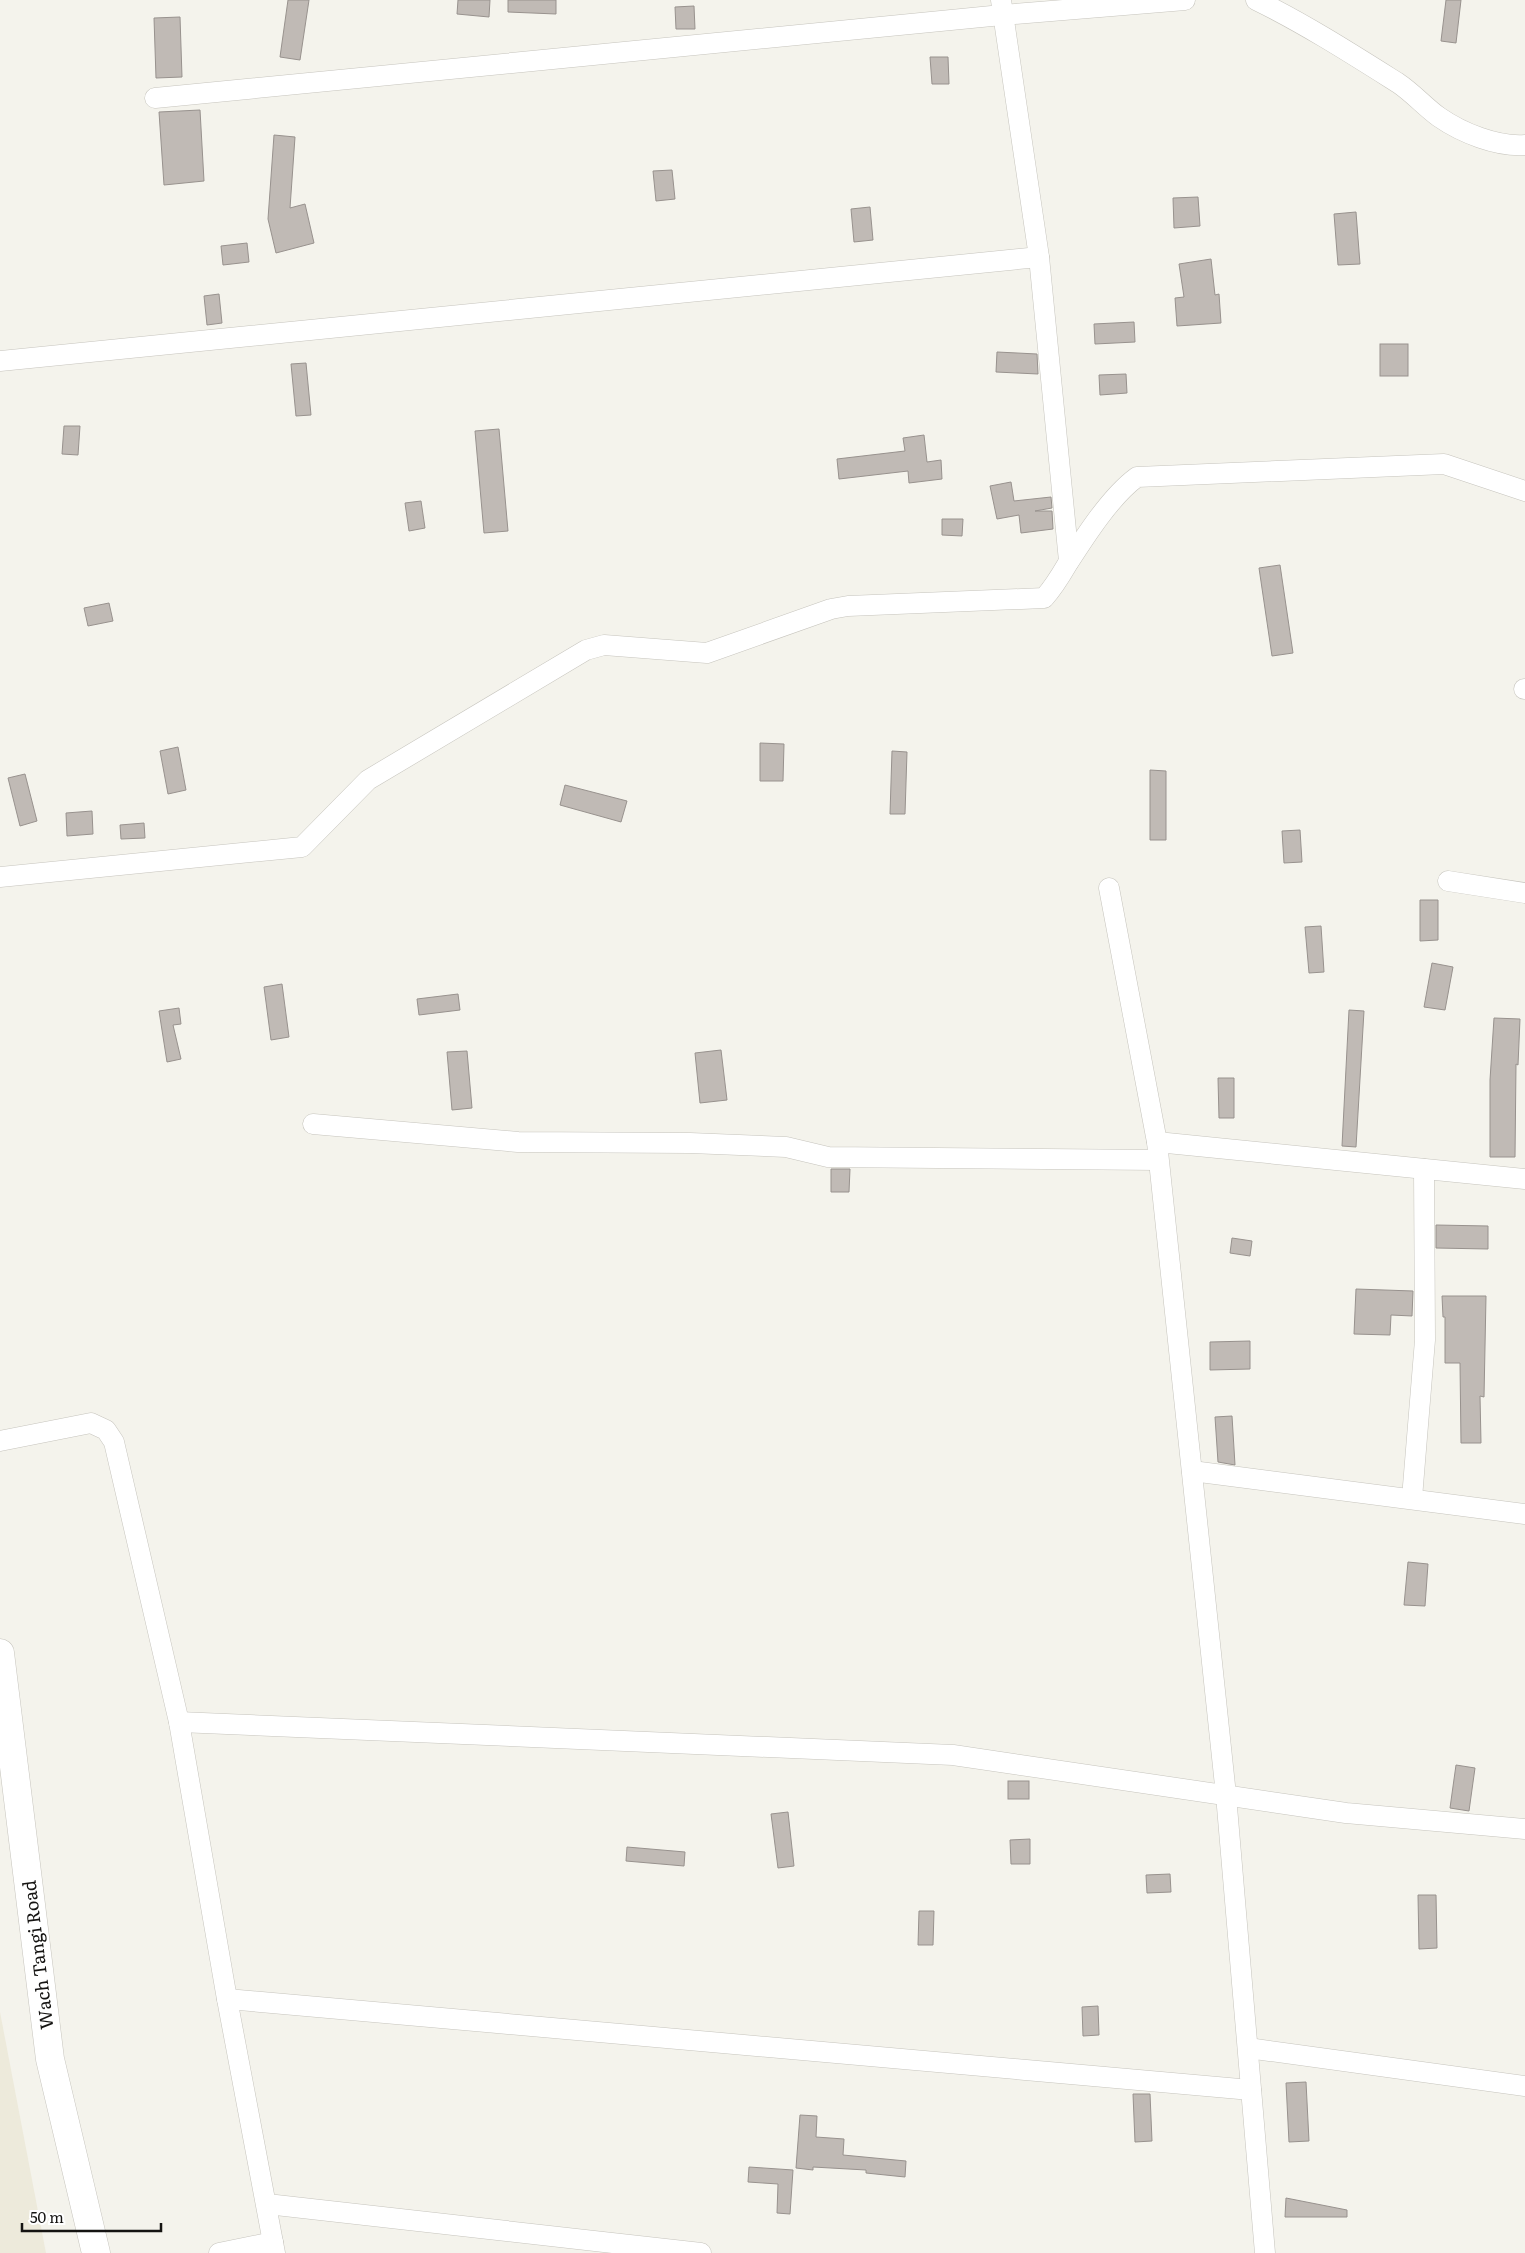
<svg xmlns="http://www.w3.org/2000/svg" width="1525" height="2253" font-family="Literata,serif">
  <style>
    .built { fill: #edeadb }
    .building { fill: #c0bab5; stroke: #98928e }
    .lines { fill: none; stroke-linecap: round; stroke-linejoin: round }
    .minor-casing { stroke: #c6c4bd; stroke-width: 21 }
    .secondary-casing { stroke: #c6c4bd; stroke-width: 29 }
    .minor { stroke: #fff; stroke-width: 20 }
    .secondary { stroke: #fff; stroke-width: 28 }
    .labels { text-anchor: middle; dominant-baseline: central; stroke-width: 4; stroke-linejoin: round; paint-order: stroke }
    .street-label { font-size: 18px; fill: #151412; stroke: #fff }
  </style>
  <rect width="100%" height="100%" fill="#f4f3ec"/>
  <path class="built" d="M 0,2012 L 46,2253 L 0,2253 Z"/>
  <g class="building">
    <path d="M 288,0 L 309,0 L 300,60 L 280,57 Z"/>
    <path d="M 458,0 L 490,0 L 489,17 L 457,14 Z"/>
    <path d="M 508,0 L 556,0 L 556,14 L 508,12 Z"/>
    <path d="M 1446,0 L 1461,0 L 1456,43 L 1441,41 Z"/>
    <path d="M 694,6 L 695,29 L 676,29 L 675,7 Z"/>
    <path d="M 180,17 L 182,77 L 156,78 L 154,18 Z"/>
    <path d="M 930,57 L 948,57 L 949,84 L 932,84 Z"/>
    <path d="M 200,110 L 204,181 L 164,185 L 159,112 Z"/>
    <path d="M 274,135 L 295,137 L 290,208 L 305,204 L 314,243 L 276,253 L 268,219 Z"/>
    <path d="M 672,170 L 675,199 L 656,201 L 653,171 Z"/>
    <path d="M 1198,197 L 1200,226 L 1174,228 L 1173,198 Z"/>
    <path d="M 870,207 L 873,240 L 854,242 L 851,209 Z"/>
    <path d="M 1356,212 L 1360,264 L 1338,265 L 1334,214 Z"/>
    <path d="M 247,243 L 249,262 L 223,265 L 221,246 Z"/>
    <path d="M 1211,259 L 1215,295 L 1219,294 L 1221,323 L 1177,326 L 1175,298 L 1184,297 L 1179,264 Z"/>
    <path d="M 219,294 L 222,323 L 207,325 L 204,296 Z"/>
    <path d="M 1134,322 L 1135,342 L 1095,344 L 1094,324 Z"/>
    <rect x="1380" y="344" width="28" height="32"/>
    <path d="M 997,352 L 1037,354 L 1038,374 L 996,372 Z"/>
    <path d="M 306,363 L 311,415 L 296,416 L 291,364 Z"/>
    <path d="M 1126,374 L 1127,393 L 1100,395 L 1099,375 Z"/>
    <path d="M 64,426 L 80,426 L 78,455 L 62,454 Z"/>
    <path d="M 499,429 L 508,531 L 484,533 L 475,431 Z"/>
    <path d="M 924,435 L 927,462 L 941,460 L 942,479 L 909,483 L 908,471 L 839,479 L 837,459 L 905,451 L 903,438 Z"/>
    <path d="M 1011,482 L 1014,501 L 1051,497 L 1052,508 L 1035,511 L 1052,511 L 1053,529 L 1021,533 L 1019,515 L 997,519 L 990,486 Z"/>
    <path d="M 421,501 L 425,528 L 409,531 L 405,503 Z"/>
    <path d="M 942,519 L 963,519 L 962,536 L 942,535 Z"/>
    <path d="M 1280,565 L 1293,653 L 1272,656 L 1259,568 Z"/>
    <path d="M 109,603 L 113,621 L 88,626 L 84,608 Z"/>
    <path d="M 760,743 L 784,744 L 783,781 L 760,781 Z"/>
    <path d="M 178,747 L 186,790 L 168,794 L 160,751 Z"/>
    <path d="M 892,751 L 907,752 L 905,814 L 890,814 Z"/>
    <path d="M 1150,770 L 1166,771 L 1166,840 L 1150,840 Z"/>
    <path d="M 25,774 L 37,821 L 20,826 L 8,778 Z"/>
    <path d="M 565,785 L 627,801 L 621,822 L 560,805 Z"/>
    <path d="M 92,811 L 93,834 L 67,836 L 66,813 Z"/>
    <path d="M 144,823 L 145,838 L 121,839 L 120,825 Z"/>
    <path d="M 1300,830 L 1302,862 L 1284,863 L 1282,831 Z"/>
    <path d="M 1420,900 L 1438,900 L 1438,940 L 1420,941 Z"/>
    <path d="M 1321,926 L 1324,972 L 1309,973 L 1305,927 Z"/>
    <path d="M 1432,963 L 1453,967 L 1445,1010 L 1424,1007 Z"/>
    <path d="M 282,984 L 289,1037 L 271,1040 L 264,987 Z"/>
    <path d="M 458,994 L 460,1010 L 419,1015 L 417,999 Z"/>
    <path d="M 179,1008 L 181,1024 L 173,1025 L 181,1059 L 167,1062 L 159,1011 Z"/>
    <path d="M 1349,1010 L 1364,1011 L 1356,1147 L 1342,1146 Z"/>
    <path d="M 1494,1018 L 1520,1019 L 1518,1065 L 1516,1064 L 1515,1157 L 1490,1157 L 1490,1080 Z"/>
    <path d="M 721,1050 L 727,1100 L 700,1103 L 695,1053 Z"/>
    <path d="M 467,1051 L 472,1108 L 452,1110 L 447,1052 Z"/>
    <path d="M 1218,1078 L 1234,1078 L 1234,1118 L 1219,1118 Z"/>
    <path d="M 831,1169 L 850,1169 L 849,1192 L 831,1192 Z"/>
    <path d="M 1436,1225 L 1488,1226 L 1488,1249 L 1436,1248 Z"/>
    <path d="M 1232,1238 L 1252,1241 L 1250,1256 L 1230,1253 Z"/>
    <path d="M 1356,1289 L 1413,1291 L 1412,1316 L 1391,1315 L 1390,1335 L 1354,1334 Z"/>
    <path d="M 1442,1296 L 1486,1296 L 1484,1397 L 1480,1396 L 1481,1443 L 1461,1443 L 1460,1363 L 1445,1363 L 1445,1317 L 1443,1317 Z"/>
    <path d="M 1250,1341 L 1250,1369 L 1210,1370 L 1210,1342 Z"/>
    <path d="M 1232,1416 L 1235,1465 L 1218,1462 L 1215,1417 Z"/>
    <path d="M 1408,1562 L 1428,1564 L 1425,1606 L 1404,1605 Z"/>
    <path d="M 1456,1765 L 1475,1768 L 1469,1811 L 1450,1808 Z"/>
    <rect x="1008" y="1781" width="21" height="18"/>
    <path d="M 788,1812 L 794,1866 L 778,1868 L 771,1814 Z"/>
    <path d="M 1030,1839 L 1030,1864 L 1011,1864 L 1010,1840 Z"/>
    <path d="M 627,1847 L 685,1852 L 684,1866 L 626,1861 Z"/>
    <path d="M 1170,1874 L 1171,1892 L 1147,1893 L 1146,1875 Z"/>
    <path d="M 1418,1895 L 1436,1895 L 1437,1948 L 1419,1949 Z"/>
    <path d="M 919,1911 L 934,1911 L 933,1945 L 918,1945 Z"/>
    <path d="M 1098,2006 L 1099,2035 L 1083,2036 L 1082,2007 Z"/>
    <path d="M 1306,2082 L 1309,2141 L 1289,2142 L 1286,2083 Z"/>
    <path d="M 1133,2094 L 1150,2094 L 1152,2141 L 1135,2142 Z"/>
    <path d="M 800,2115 L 817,2116 L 816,2137 L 844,2139 L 843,2155 L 906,2161 L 905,2177 L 866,2173 L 866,2170 L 813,2167 L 813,2170 L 796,2168 Z"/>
    <path d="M 749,2167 L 793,2170 L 790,2214 L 777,2213 L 778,2184 L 748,2182 Z"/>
    <path d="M 1286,2198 L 1347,2210 L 1347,2217 L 1285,2217 Z"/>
  </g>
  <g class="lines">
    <defs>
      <g id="minor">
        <path d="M 1001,0 L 1039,257 L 1069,561"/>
        <path d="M 1256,0 C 1305,24 1352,54 1398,83 C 1413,93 1425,107 1439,117 C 1462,133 1497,147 1525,145"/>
        <path d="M 155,98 L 1002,15 L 1185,0"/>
        <path d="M 0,361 L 1039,257"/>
        <path d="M 1524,689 L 1525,689"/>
        <path d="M 0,877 L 302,847 L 368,780 L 586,650 L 604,645 L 707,653 L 831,609 L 848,606 L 1044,598 C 1054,587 1061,575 1068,563 C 1086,535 1111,496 1137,477 L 1444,464 L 1525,491"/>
        <path d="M 1448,881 L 1525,893"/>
        <path d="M 1109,888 L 1157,1142 L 1226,1795 L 1265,2253"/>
        <path d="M 313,1124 L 518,1142 L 690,1143 L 786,1147 L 828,1157 L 1158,1160"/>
        <path d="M 1157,1142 L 1525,1179"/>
        <path d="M 0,1441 L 91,1423 L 106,1430 L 114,1442 L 179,1722 L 227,1999 L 275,2253"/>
        <path d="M 1192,1471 L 1525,1514"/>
        <path d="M 1412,1498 L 1425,1340 L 1424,1169"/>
        <path d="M 179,1722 L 953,1755 L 1346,1813 L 1525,1829"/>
        <path d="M 227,1999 L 1251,2090"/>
        <path d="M 1248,2048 L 1525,2086"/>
        <path d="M 267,2204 L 701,2253"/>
        <path d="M 219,2253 L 273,2242"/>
      </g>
      <path id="secondary" d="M 0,1653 L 50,2059 L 96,2253"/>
    </defs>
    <use href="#minor" class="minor-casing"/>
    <use href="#secondary" class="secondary-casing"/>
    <use href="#minor" class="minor"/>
    <use href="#secondary" class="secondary"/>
  </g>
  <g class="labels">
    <g class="street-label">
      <text transform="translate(37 1955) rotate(-97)">Wach Tangi Road</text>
    </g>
  </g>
  <path d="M22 2223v8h139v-8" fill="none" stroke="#151412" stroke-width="2.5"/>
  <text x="30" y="2223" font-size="15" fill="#151412" stroke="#ffffff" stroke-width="4" paint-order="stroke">50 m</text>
</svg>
